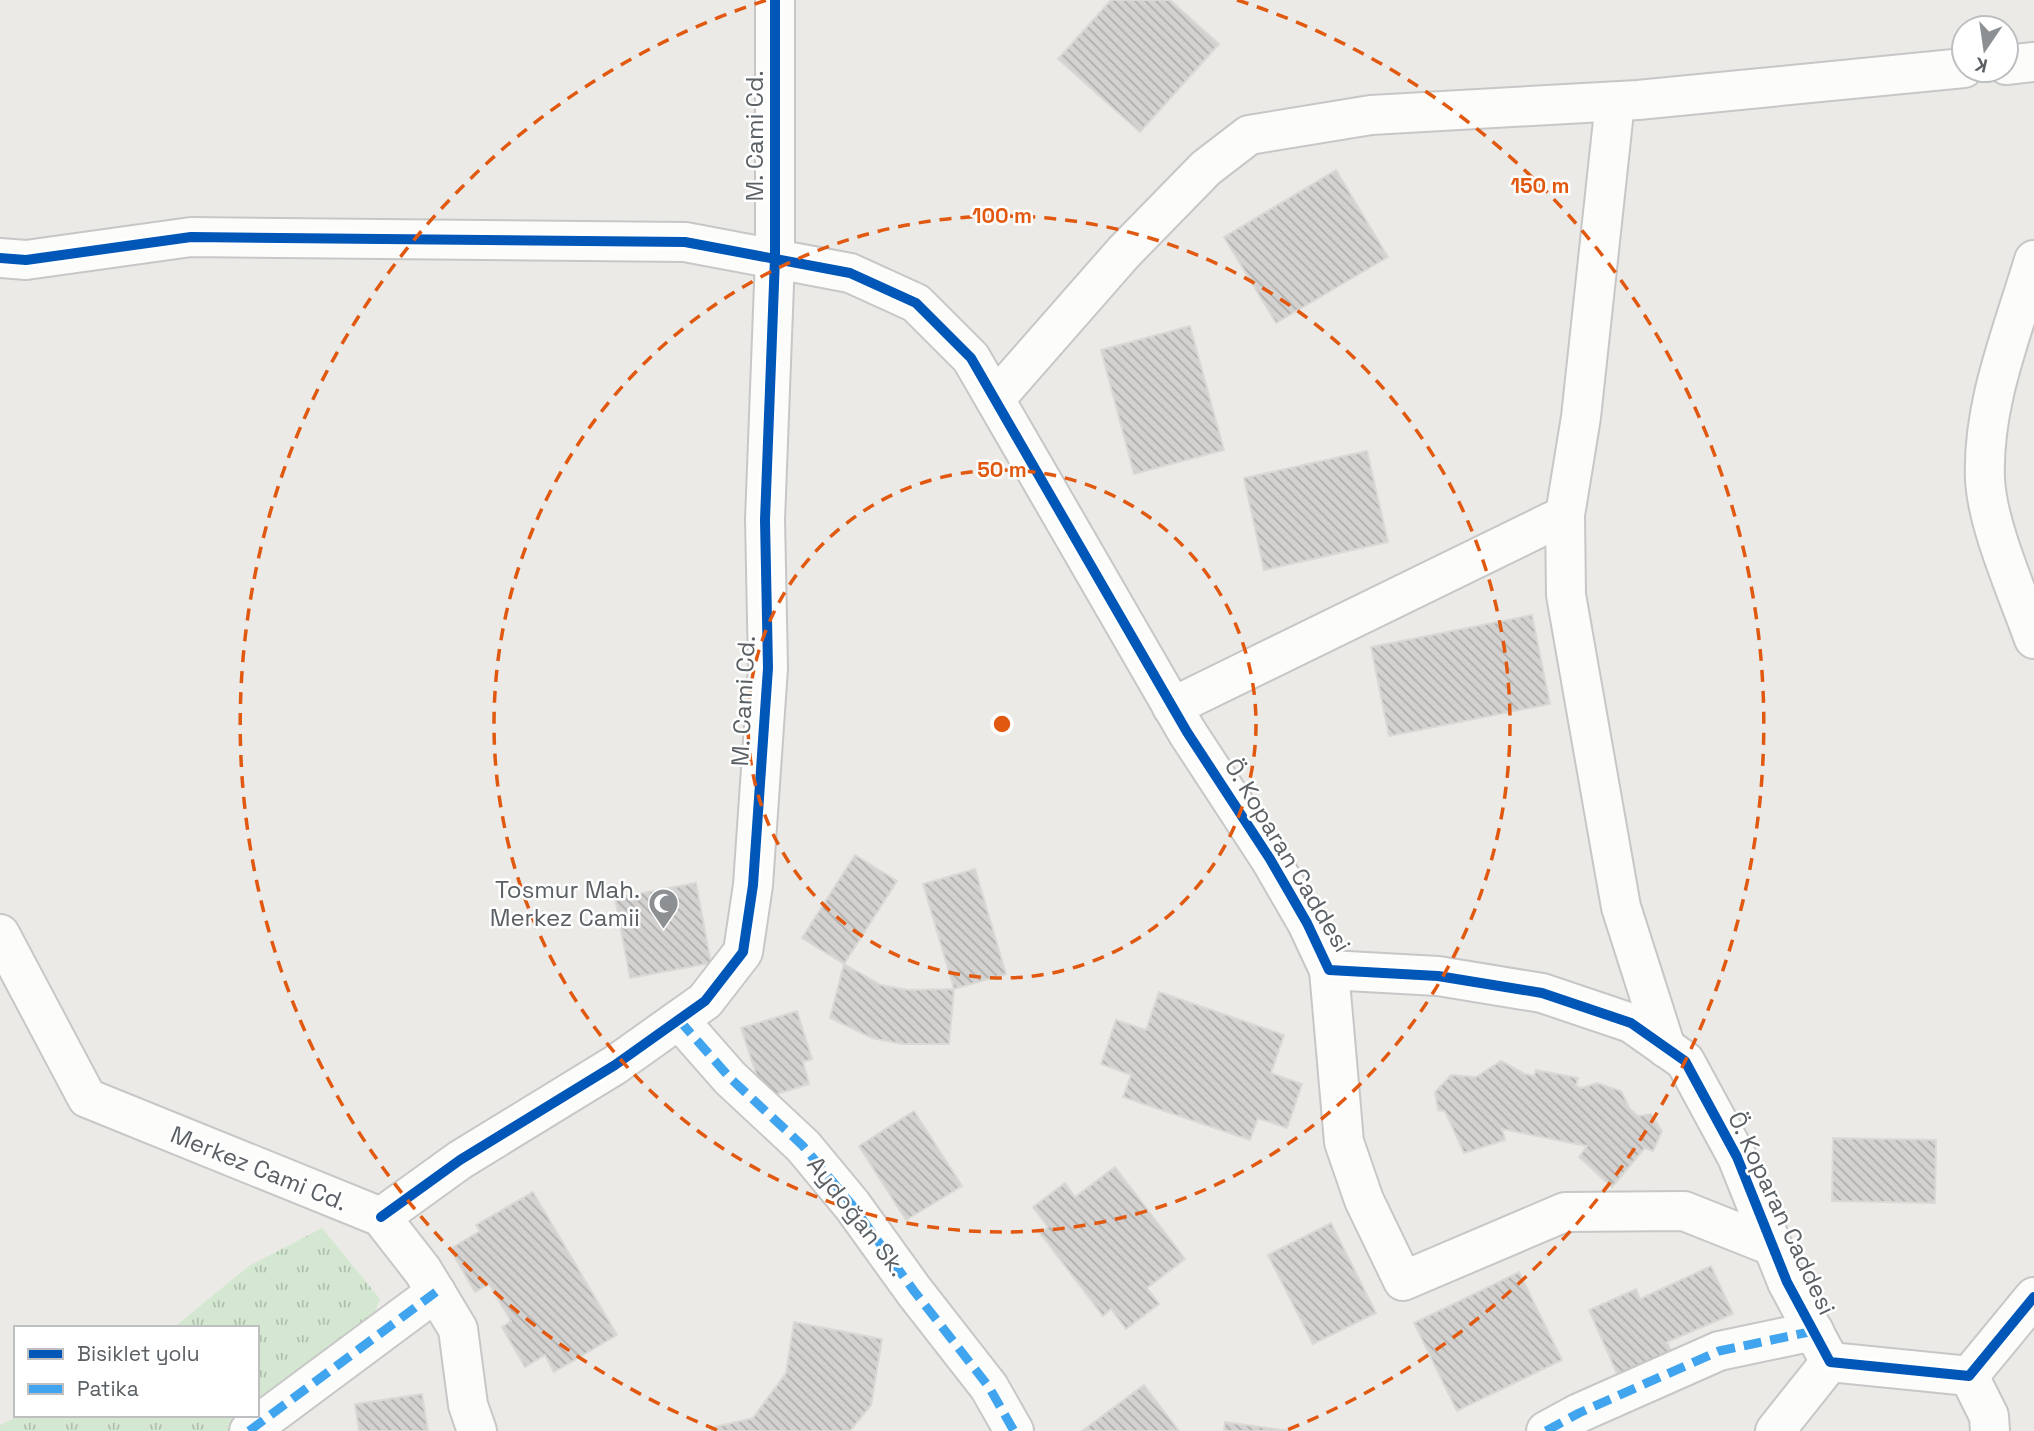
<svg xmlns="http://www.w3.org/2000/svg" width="2034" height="1431" font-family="'Space Grotesk',sans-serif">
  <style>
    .park { fill: url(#park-tufts) }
    .building { fill: url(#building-back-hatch); stroke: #dad9d5; stroke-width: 2 }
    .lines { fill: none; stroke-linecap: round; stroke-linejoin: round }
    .minor-casing { stroke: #c7c7c7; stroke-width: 42 }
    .minor { stroke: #fcfcfb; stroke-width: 38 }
    .quiet { stroke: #40a5ee; stroke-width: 9; stroke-dasharray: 18 9; stroke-linecap: butt }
    .cycleway-casing { stroke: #fff; stroke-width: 15 }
    .cycleway { stroke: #0057b8; stroke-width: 10 }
    .ring { fill: none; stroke: #e15910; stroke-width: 3.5; stroke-dasharray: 12 9 }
    .labels { text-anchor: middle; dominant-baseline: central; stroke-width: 5; stroke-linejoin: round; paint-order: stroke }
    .street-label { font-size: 24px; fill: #5b6064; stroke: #fff }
    .poi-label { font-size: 24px; fill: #5b6064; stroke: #fff; text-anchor: end }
    .centre { fill: #e15910; stroke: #fff; stroke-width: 3.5 }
    .ring-label { font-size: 21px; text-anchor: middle; font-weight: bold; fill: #e15910; stroke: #fff; stroke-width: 5; stroke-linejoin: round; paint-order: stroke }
  </style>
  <defs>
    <pattern id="park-tufts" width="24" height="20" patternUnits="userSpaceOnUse" patternTransform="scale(1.75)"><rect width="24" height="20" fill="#d4e8d1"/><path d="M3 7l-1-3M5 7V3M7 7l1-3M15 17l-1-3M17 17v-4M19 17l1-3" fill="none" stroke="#afbfad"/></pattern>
    <pattern id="building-back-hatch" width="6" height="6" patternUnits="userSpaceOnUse" patternTransform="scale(1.75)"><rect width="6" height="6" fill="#d3d2d0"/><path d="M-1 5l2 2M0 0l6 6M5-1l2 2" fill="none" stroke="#aeaeac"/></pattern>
  </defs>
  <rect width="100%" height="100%" fill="#ebeae6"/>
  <g class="park">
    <path d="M 322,1228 L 380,1299 L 374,1314 L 257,1411 L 257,1328 L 173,1328 L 249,1266 Z"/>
    <path d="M 21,1415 L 252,1415 L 234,1431 L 0,1431 L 0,1425 Z"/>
  </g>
  <g class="building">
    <path d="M 1111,0 L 1170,0 L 1219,44 L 1140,132 L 1058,59 Z"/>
    <path d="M 1336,170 L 1388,257 L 1276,323 L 1224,237 Z"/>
    <path d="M 1190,326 L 1224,450 L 1134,474 L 1101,350 Z"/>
    <path d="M 1367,451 L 1388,542 L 1264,570 L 1244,478 Z"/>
    <path d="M 1532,615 L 1550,704 L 1389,736 L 1371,647 Z"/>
    <path d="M 855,855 L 897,881 L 844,964 L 802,938 Z"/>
    <path d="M 975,869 L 1006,974 L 954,989 L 923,884 Z"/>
    <path d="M 696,883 L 711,963 L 630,978 L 615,898 Z"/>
    <path d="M 844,964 L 881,985 L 908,990 L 954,989 L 949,1044 L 902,1044 L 872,1038 L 830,1018 Z"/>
    <path d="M 1159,992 L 1284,1035 L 1271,1073 L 1302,1084 L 1287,1128 L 1258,1118 L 1250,1140 L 1123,1097 L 1131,1075 L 1101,1064 L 1116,1020 L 1146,1030 Z"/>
    <path d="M 797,1011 L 812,1059 L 803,1062 L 809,1084 L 764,1098 L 741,1028 Z"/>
    <path d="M 1501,1061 L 1525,1074 L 1534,1076 L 1536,1070 L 1578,1078 L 1576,1086 L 1582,1088 L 1597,1083 L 1621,1091 L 1630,1109 L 1638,1116 L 1651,1114 L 1662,1131 L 1653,1151 L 1645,1148 L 1612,1187 L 1579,1157 L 1587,1146 L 1502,1129 L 1505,1140 L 1464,1153 L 1445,1111 L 1438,1110 L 1435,1092 L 1451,1075 L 1476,1077 Z"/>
    <path d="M 914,1111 L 962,1186 L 906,1220 L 859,1146 Z"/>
    <path d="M 1833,1138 L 1936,1140 L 1935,1203 L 1832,1201 Z"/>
    <path d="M 1115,1167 L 1185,1259 L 1147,1288 L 1159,1304 L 1126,1329 L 1111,1309 L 1103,1316 L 1040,1233 L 1048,1227 L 1033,1207 L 1065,1183 L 1075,1197 Z"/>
    <path d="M 533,1192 L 617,1335 L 554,1372 L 545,1355 L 525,1367 L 502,1327 L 511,1321 L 489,1284 L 475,1292 L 450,1249 L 480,1231 L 476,1225 Z"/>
    <path d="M 1331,1223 L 1376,1313 L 1313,1344 L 1268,1255 Z"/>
    <path d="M 1711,1266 L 1733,1314 L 1667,1342 L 1672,1353 L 1618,1376 L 1589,1310 L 1636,1289 L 1640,1299 Z"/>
    <path d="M 1519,1272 L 1562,1360 L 1457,1411 L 1414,1323 Z"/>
    <path d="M 794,1322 L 882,1339 L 871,1405 L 850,1431 L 712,1431 L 710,1428 L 753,1418 L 786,1373 Z"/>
    <path d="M 1144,1385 L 1179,1431 L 1082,1431 Z"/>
    <path d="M 422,1394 L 428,1431 L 359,1431 L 355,1404 Z"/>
    <path d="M 1225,1422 L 1290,1431 L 1224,1431 Z"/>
  </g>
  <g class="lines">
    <defs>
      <g id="minor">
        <path d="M 2006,65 L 2034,62"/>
        <path d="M 1615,102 L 1581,417 L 1565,515 L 1566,595 L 1621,907 L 1666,1048"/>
        <path d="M 0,258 L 26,260 L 191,237 L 685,242 L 850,273 L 916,303 L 971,358 L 1187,732 L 1270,859 L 1307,923 L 1329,970 L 1438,976 L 1542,993 L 1631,1023 L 1685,1061 L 1737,1157 L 1787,1282 L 1830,1362 L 1969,1376 L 2034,1297"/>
        <path d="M 2034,260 C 2013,331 1982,404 1985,479 C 1987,525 2018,594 2034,639"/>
        <path d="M 995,399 L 1124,252 L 1206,168 L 1249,135 L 1371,115 L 1638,100 L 1964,68"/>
        <path d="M 1172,707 L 1565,515"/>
        <path d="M 0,934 L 87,1098 L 381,1217 L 423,1271 L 458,1329 L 468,1405 L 477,1431"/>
        <path d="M 1329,970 L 1344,1142 L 1364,1200 L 1403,1281 L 1565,1212 L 1684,1211 L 1772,1246"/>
        <path d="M 679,1020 L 730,1078 L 803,1146 L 852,1205 L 914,1291 L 989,1387 L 1014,1431"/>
        <path d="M 381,1217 L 460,1160 L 615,1065 L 705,1001 L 743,952 L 753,885 L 768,668 L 765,520 L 775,258 L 775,0"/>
        <path d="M 1969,1376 L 1989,1416 L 1990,1431"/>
        <path d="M 249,1431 L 436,1292"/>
        <path d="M 1546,1431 L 1579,1413 L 1719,1351 L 1814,1331"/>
        <path d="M 1775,1431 L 1830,1362"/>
      </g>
    </defs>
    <use href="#minor" class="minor-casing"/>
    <use href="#minor" class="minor"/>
    <g class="quiet">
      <path d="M 679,1020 L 730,1078 L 803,1146 L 852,1205 L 914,1291 L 989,1387 L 1014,1431"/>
      <path d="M 249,1431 L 436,1292"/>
      <path d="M 1546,1431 L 1579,1413 L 1719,1351 L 1814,1331"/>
    </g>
    <defs>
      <g id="cycleway">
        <path d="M 0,258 L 26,260 L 191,237 L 685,242 L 850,273 L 916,303 L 971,358 L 1187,732 L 1270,859 L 1307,923 L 1329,970 L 1438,976 L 1542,993 L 1631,1023 L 1685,1061 L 1737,1157 L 1787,1282 L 1830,1362 L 1969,1376 L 2034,1297"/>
        <path d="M 381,1217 L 460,1160 L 615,1065 L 705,1001 L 743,952 L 753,885 L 768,668 L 765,520 L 775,258 L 775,0"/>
      </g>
    </defs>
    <use href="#cycleway" class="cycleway-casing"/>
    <use href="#cycleway" class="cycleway"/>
  </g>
  <g class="ring">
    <circle cx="1002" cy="724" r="254"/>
    <circle cx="1002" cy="724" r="508"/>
    <path d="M717 1430A761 761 0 0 1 767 0M1237 0A761 761 0 0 1 1287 1430"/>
  </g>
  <defs>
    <symbol id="mosque-pin" viewBox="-11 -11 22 30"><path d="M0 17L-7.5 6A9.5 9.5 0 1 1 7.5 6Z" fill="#8d9092" stroke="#fff"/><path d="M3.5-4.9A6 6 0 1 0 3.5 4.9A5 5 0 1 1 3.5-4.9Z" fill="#fff"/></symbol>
  </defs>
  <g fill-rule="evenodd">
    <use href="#mosque-pin" x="646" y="886" width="35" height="47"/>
  </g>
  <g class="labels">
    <g class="street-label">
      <text transform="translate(754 136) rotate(-90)">M. Cami Cd.</text>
      <text transform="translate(743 701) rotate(-87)">M. Cami Cd.</text>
      <text transform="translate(1288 855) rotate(59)">Ö. Koparan Caddesi</text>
      <text transform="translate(259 1168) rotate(22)">Merkez Cami Cd.</text>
      <text transform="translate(1782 1213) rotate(65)">Ö. Koparan Caddesi</text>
      <text transform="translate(857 1216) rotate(52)">Aydoğan Sk.</text>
    </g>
    <g class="poi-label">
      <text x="640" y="889">Tosmur Mah.<tspan x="640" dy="28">Merkez Camii</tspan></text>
    </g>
  </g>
  <circle cx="1002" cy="724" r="10" class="centre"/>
  <g class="ring-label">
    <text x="1540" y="193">150 m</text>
    <text x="1002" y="223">100 m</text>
    <text x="1002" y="477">50 m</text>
  </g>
  <rect x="14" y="1326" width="245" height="91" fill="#ffffff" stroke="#bdbfc1" stroke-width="2"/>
  <rect x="28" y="1349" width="35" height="10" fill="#0057b8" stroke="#bdbfc1" stroke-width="2"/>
  <text x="77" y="1361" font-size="21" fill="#5b6064">Bisiklet yolu</text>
  <rect x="28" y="1384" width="35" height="10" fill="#40a5ee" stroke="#bdbfc1" stroke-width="2"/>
  <text x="77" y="1396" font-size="21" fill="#5b6064">Patika</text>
  <g transform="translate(1985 49) rotate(193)"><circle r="33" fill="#ffffff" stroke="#bdbfc1" stroke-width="2"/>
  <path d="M0-5L12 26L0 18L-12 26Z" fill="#8d9092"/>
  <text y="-10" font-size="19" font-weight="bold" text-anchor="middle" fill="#5b6064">K</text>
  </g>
</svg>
